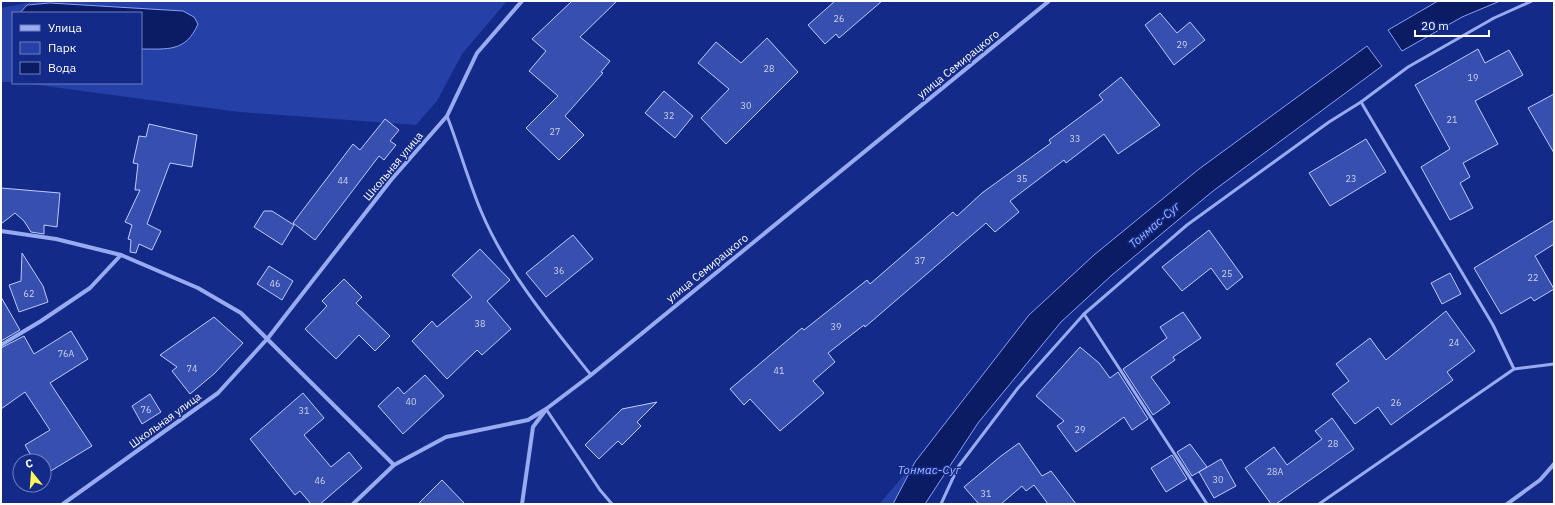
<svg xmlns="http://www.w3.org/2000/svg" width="1555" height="505" font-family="'IBM Plex Sans',sans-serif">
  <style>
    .green { fill: #2540a7 }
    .water { fill: #0c1c64; stroke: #8aa1f3 }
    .building { fill: #3750b0; stroke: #bfcbfb }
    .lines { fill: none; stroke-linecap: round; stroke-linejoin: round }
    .lane { stroke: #98abf0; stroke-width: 3 }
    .street { stroke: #98abf0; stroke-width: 4 }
    .labels { text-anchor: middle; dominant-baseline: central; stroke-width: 3; stroke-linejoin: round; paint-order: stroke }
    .number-label { font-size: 9px; fill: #cdd3eb }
    .street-label { font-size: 11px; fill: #fff; stroke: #132a88 }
    .water-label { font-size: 12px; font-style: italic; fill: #a4b6f7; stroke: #132a88 }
  </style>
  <rect width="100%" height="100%" fill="#132a88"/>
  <g class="green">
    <path d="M 36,1 L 507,1 L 462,54 L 437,101 L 416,125 L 239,112 L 23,83 L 141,83 L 141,49 L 161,49 L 198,24 C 141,12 85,0 27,5 L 20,13 L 13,13 L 13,82 L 1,82 L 1,8 Z"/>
    <path d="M 915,462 L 893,504 L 880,504 L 881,502 Z"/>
  </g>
  <g class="water">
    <path d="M 1438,1 L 1500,1 L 1462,17 L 1402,51 L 1388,30 Z"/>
    <path d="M 50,3 L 183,11 L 194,17 L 198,24 C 186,52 168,49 141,49 L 141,13 L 20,13 L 27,5 Z"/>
    <path d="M 1367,46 L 1382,66 L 1213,191 L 1112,275 L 1061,322 L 978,423 L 925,504 L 893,504 L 915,462 L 1029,315 L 1094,255 L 1199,169 Z"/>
  </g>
  <g class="building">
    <path d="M 572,1 L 617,1 L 580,37 L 610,61 L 601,72 L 603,73 L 565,116 L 584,135 L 559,160 L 526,128 L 558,96 L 529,71 L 546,51 L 532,39 Z"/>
    <path d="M 835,1 L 882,1 L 839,38 L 836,34 L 825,44 L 808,25 Z"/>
    <path d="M 1160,13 L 1177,33 L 1190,22 L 1205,40 L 1174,65 L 1145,25 Z"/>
    <path d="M 767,38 L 798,72 L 726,144 L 701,118 L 729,89 L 698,63 L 716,42 L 741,63 Z"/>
    <path d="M 1478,49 L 1485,63 L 1509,50 L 1523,75 L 1475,101 L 1498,144 L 1463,163 L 1470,177 L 1460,183 L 1473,208 L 1450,220 L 1421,167 L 1450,149 L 1415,85 Z"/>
    <path d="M 1121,77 L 1160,125 L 1118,154 L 1104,134 L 1066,163 L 1064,160 L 1010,201 L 1019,212 L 995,232 L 986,223 L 865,327 L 864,325 L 828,353 L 835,362 L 813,381 L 824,393 L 780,431 L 750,399 L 744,405 L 730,389 L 802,328 L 804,330 L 867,280 L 870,284 L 953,212 L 957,216 L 982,193 L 1051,143 L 1049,140 L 1103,100 L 1099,95 Z"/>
    <path d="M 664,91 L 693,116 L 675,138 L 645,113 Z"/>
    <path d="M 1554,94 L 1554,153 L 1528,108 Z"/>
    <path d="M 385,119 L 399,130 L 390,141 L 396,145 L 384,160 L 379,156 L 315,240 L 293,223 L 353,144 L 360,150 Z"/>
    <path d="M 149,124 L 197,135 L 192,167 L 170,163 L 147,224 L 161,231 L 152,250 L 139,244 L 136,253 L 130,252 L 131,240 L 128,239 L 132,225 L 125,222 L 140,190 L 135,190 L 138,164 L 133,163 L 139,136 L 146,137 Z"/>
    <path d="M 1366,139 L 1386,172 L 1330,206 L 1309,173 Z"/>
    <path d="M 1,188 L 60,193 L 57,227 L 44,225 L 44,234 L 31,232 L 24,221 L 15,213 L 1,224 Z"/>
    <path d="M 264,211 L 272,211 L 294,225 L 282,245 L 254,227 Z"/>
    <path d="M 1554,220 L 1554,244 L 1535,256 L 1554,289 L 1534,301 L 1531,297 L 1501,314 L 1474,268 Z"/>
    <path d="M 1209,230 L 1243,277 L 1227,290 L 1211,268 L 1182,291 L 1162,267 Z"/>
    <path d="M 573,235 L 593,259 L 546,297 L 526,273 Z"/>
    <path d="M 480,249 L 510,280 L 487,301 L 511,329 L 482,355 L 477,350 L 447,379 L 412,341 L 432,321 L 437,327 L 472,297 L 452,275 Z"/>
    <path d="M 22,253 L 43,286 L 48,302 L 19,312 L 9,285 L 21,281 Z"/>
    <path d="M 269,266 L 293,281 L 282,300 L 257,284 Z"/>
    <path d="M 1450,273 L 1461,294 L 1442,304 L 1431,283 Z"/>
    <path d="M 344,279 L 362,297 L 356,303 L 390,336 L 375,351 L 359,335 L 336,359 L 305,329 L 327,306 L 322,301 Z"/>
    <path d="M 1,297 L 20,330 L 1,341 Z"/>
    <path d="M 1446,311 L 1475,351 L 1447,372 L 1453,380 L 1391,425 L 1378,407 L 1355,424 L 1332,394 L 1349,381 L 1336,364 L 1370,338 L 1386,360 Z"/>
    <path d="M 1183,312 L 1201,338 L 1173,357 L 1175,360 L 1151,377 L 1170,403 L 1153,415 L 1123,369 L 1167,338 L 1160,327 Z"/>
    <path d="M 214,317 L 243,343 L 215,373 L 190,394 L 172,371 L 177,367 L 160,355 Z"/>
    <path d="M 71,331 L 88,359 L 50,383 L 92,446 L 44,475 L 44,461 L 34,461 L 25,445 L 50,430 L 25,392 L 1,409 L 1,348 L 24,336 L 34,354 Z"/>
    <path d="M 1080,347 L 1099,363 L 1110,378 L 1118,372 L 1148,419 L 1132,430 L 1124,417 L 1076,452 L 1057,426 L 1064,421 L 1036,396 Z"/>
    <path d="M 425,375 L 444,396 L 403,434 L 378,406 L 398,387 L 404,394 Z"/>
    <path d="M 303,393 L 324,418 L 304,435 L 331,467 L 349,452 L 362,468 L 320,504 L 311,504 L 300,491 L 295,495 L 250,439 Z"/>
    <path d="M 150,394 L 161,412 L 142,424 L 132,406 Z"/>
    <path d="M 657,402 L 637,422 L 641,426 L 622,445 L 618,441 L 599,459 L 585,445 L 622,409 Z"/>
    <path d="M 1332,418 L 1354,449 L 1276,504 L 1271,504 L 1245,468 L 1274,447 L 1287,465 L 1322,439 L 1315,431 Z"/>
    <path d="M 1019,443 L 1042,476 L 1051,471 L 1076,504 L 1048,504 L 1034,485 L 1026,491 L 1022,486 L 1001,504 L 979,504 L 964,487 L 1001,456 Z"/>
    <path d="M 1190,444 L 1207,467 L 1192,476 L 1177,452 Z"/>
    <path d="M 1172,455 L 1187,479 L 1166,492 L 1151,468 Z"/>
    <path d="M 1221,459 L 1236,486 L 1214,498 L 1199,472 Z"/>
    <path d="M 442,480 L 465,504 L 418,504 Z"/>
  </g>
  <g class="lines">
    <g class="lane">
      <path d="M 1361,102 L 1493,325 L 1514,369"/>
      <path d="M 447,116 C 459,147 468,180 481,211 C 506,271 551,325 591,375"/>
      <path d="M 1084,314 L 1207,504"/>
      <path d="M 546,409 L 600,490 L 612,504"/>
      <path d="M 941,504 L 958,467 L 1018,388 L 1084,314 L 1187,225 L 1329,122 L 1361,102 L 1408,67 L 1494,18 L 1532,1"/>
      <path d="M 1319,504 L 1514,369 L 1554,364"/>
    </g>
    <g class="street">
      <path d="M 1,231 L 56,239 L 121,255 L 198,288 L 241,313 L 394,465"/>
      <path d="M 1,345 L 41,321 L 90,288 L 121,255"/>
      <path d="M 63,504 L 218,393 L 268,338 L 391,180 L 447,116 L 477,53 L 522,1"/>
      <path d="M 353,504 L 394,465 L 446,437 L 528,420 L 546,409 L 591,375 L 1049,1"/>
      <path d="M 522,504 L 533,427 L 545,411"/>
      <path d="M 1507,504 L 1540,480 L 1554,464"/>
    </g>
  </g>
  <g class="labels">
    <g class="number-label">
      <text x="839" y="18">26</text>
      <text x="1182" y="44">29</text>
      <text x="769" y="68">28</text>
      <text x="1473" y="77">19</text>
      <text x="746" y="105">30</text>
      <text x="669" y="115">32</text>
      <text x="1452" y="119">21</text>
      <text x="555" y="131">27</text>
      <text x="1075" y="138">33</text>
      <text x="1022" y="178">35</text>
      <text x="1351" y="178">23</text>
      <text x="343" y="180">44</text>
      <text x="920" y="260">37</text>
      <text x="559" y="270">36</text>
      <text x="1227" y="273">25</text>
      <text x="1533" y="277">22</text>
      <text x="275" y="283">46</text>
      <text x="29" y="293">62</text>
      <text x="480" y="323">38</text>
      <text x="836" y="326">39</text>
      <text x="1454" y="342">24</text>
      <text x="66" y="353">76А</text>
      <text x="192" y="368">74</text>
      <text x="779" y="370">41</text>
      <text x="411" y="401">40</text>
      <text x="1396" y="402">26</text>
      <text x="146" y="409">76</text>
      <text x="304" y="410">31</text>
      <text x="1080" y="429">29</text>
      <text x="1333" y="443">28</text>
      <text x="1275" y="471">28А</text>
      <text x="1218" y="479">30</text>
      <text x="320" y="480">46</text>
      <text x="986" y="493">31</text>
    </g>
    <g class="street-label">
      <text transform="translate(958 64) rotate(-39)">улица Семирацкого</text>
      <text transform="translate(393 166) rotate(-50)">Школьная улица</text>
      <text transform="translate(707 268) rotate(-39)">улица Семирацкого</text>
      <text transform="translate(165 420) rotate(-36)">Школьная улица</text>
    </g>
    <g class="water-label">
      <text transform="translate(1154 225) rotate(-41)">Тонмас-Суг</text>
      <text x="929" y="469">Тонмас-Суг</text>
    </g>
  </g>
  <rect width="1555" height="505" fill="none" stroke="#ffffff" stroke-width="4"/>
  <rect x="12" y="12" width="130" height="72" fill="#132a88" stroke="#717fb8"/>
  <rect x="20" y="25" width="20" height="6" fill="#98abf0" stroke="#717fb8"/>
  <text x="48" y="32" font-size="12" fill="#ffffff">Улица</text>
  <rect x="20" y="42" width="20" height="12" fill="#2540a7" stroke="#717fb8"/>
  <text x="48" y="52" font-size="12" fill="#ffffff">Парк</text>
  <rect x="20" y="62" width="20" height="12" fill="#0c1c64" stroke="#717fb8"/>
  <text x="48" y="72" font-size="12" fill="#ffffff">Вода</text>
  <g transform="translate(32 473) rotate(343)"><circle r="19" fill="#132a88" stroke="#717fb8"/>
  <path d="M0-3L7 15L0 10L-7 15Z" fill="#fff757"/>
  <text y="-6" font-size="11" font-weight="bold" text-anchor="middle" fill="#ffffff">С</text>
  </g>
  <path d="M1415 30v6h74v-6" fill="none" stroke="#ffffff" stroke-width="2"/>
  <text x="1421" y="30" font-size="12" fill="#ffffff" stroke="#132a88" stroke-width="3" paint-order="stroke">20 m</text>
</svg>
